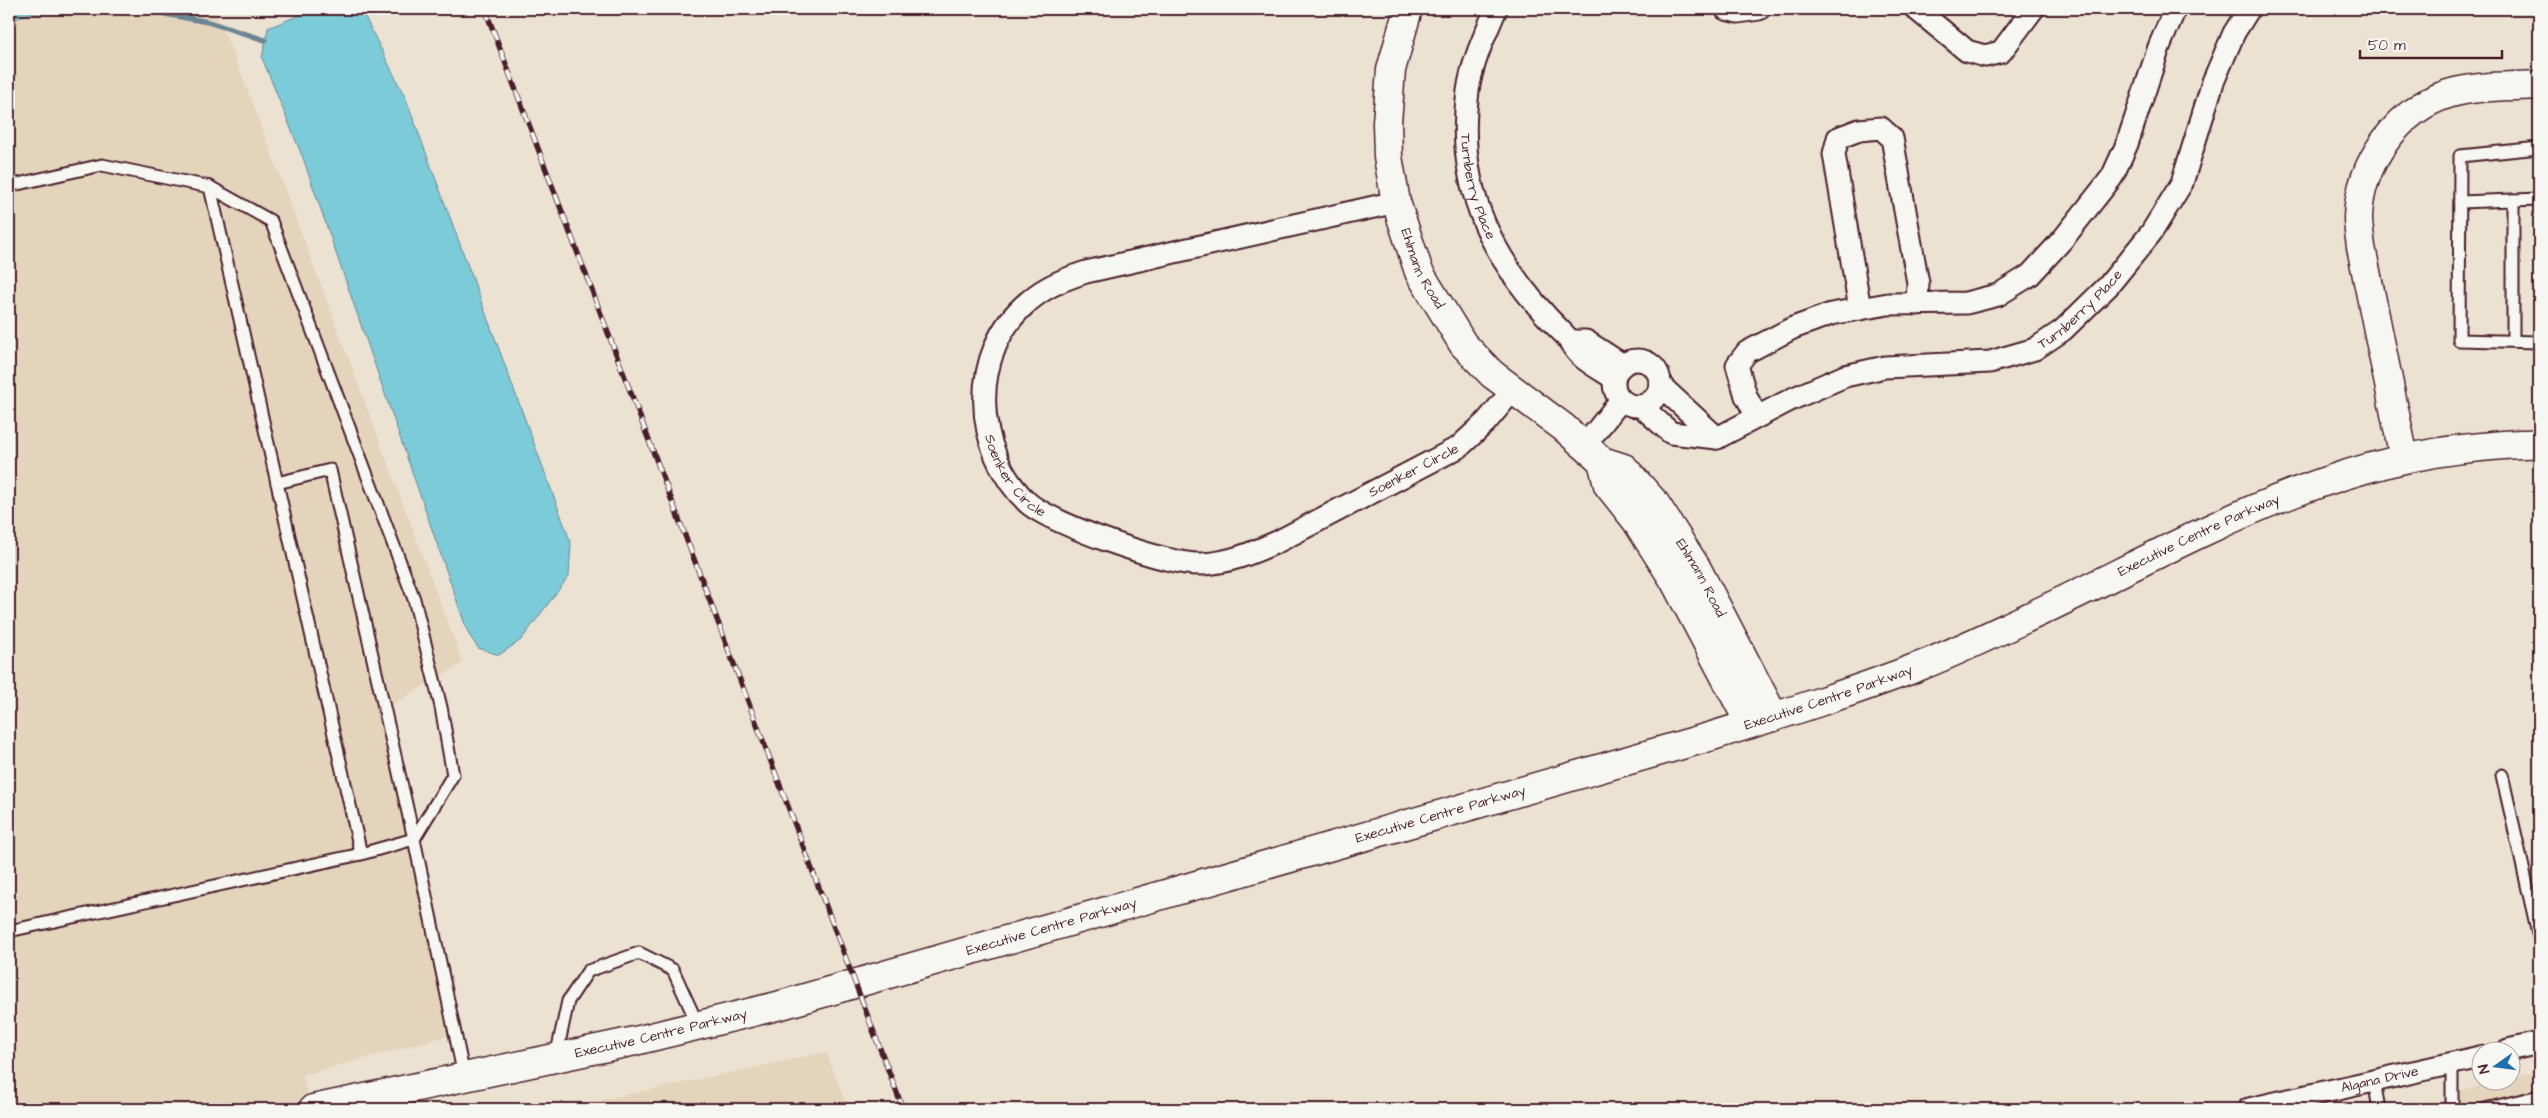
<svg xmlns="http://www.w3.org/2000/svg" width="2548" height="1118" font-family="'Architects Daughter',sans-serif">
  <style>
    .built { fill: #e5d4bc }
    .water { fill: #7ccbd8; stroke: #688693 }
    .lines { fill: none; stroke-linecap: round; stroke-linejoin: round }
    .stream { stroke: #688693; stroke-width: 5.5 }
    .lane-casing { stroke: #4a1f2b; stroke-width: 15 }
    .street-casing { stroke: #4a1f2b; stroke-width: 25 }
    .secondary-casing { stroke: #4a1f2b; stroke-width: 31 }
    .lane { stroke: #f6f6f2; stroke-width: 11 }
    .street { stroke: #f6f6f2; stroke-width: 21 }
    .secondary { stroke: #f6f6f2; stroke-width: 28 }
    .rail-casing { stroke: #4a1f2b; stroke-width: 5.5 }
    .rail { stroke: #f6f6f2; stroke-width: 4; stroke-dasharray: 11; stroke-linecap: butt }
    .labels { text-anchor: middle; dominant-baseline: central; stroke-width: 4.5; stroke-linejoin: round; paint-order: stroke }
    .street-label { font-size: 14px; fill: #4a1f2b; stroke: #f6f6f2 }
  </style>
  <rect width="100%" height="100%" fill="#ece2d2"/>
  <filter id="ink" filterUnits="userSpaceOnUse"><feTurbulence type="fractalNoise" baseFrequency=".02" numOctaves="2"/><feDisplacementMap in="SourceGraphic" scale="10" xChannelSelector="R" yChannelSelector="G"/><feConvolveMatrix kernelMatrix="1 2 1 2 8 2 1 2 1" color-interpolation-filters="sRGB"/></filter>
  <g filter="url(#ink)">
    <g class="built">
      <path d="M 9,9 L 214,9 L 242,75 L 463,663 L 381,711 L 448,1036 L 303,1075 L 311,1109 L 9,1109 Z"/>
      <path d="M 826,1052 L 848,1109 L 561,1109 Z"/>
      <path d="M 2539,1071 L 2539,1109 L 2443,1109 L 2444,1094 L 2500,1081 L 2510,1080 L 2511,1078 Z"/>
    </g>
    <g class="water">
      <path d="M 9,9 L 60,9 L 28,14 L 9,22 Z"/>
      <path d="M 314,9 L 361,9 L 406,99 L 571,543 L 569,576 L 521,640 L 499,655 L 478,648 L 468,633 L 303,158 L 262,58 L 268,28 Z"/>
      <path d="M 650,1104 L 706,1104 L 721,1109 L 622,1109 Z"/>
    </g>
    <g class="lines">
      <path class="stream" d="M 139,9 L 208,22 L 265,40"/>
      <defs>
        <g id="lane">
          <path d="M 2539,148 L 2460,156 L 2459,340 L 2539,342"/>
          <path d="M 9,186 L 102,165 L 210,187 L 361,854"/>
          <path d="M 2513,200 L 2513,341"/>
          <path d="M 2460,202 L 2539,199"/>
          <path d="M 277,483 L 330,470 L 414,839 L 464,1076"/>
          <path d="M 2502,775 L 2539,938"/>
          <path d="M 9,931 L 361,854 L 414,839 L 453,775 L 441,707 L 414,599 L 271,221 L 210,187"/>
          <path d="M 556,1057 L 568,1001 L 588,971 L 639,953 L 673,970 L 698,1025"/>
          <path d="M 2452,1063 L 2452,1109"/>
          <path d="M 2374,1081 L 2379,1109"/>
          <path d="M 2485,1109 L 2539,1096"/>
        </g>
        <g id="street">
          <path id="s1" d="M 1496,9 C 1485,35 1472,62 1468,91 C 1454,189 1495,267 1564,334 C 1570,340 1573,349 1580,355 C 1589,364 1603,371 1614,378"/>
          <path d="M 1726,9 L 1738,12 L 1759,9"/>
          <path d="M 1916,9 L 1967,51 L 1985,56 L 2001,52 L 2033,9"/>
          <path id="s2" d="M 1396,202 L 1086,272 C 1065,279 1046,286 1029,301 C 968,351 972,451 1028,503 C 1052,524 1169,566 1202,564 C 1229,563 1252,553 1277,542 L 1459,447 L 1486,422 L 1513,390"/>
          <path d="M 1860,309 L 1834,154 L 1838,138 L 1859,130 L 1881,128 L 1892,138 L 1918,283 L 1917,304"/>
          <path d="M 1571,341 L 1586,341 L 1623,365"/>
          <circle cx="1637" cy="383" r="23"/>
          <path d="M 1660,385 L 1717,438"/>
          <path id="s3" d="M 1641,406 L 1671,433 L 1717,438 L 1792,399 L 1845,376 L 1885,367 L 1990,362 L 2035,349 L 2063,330 L 2108,286 L 2151,233 L 2182,183 L 2213,82 L 2234,33 L 2249,9"/>
          <path d="M 1757,417 L 1746,396 L 1737,365 L 1747,352 L 1793,328 L 1831,314 L 1888,304 L 1966,303 L 1998,295 L 2030,275 L 2063,239 L 2112,177 L 2127,144 L 2159,47 L 2175,9"/>
          <path d="M 1585,445 L 1621,400"/>
          <path d="M 2508,1050 L 2539,1043"/>
          <path id="s4" d="M 2249,1109 L 2480,1057"/>
        </g>
        <g id="secondary">
          <path id="s5" d="M 1408,9 L 1391,70 L 1387,123 L 1388,157 L 1396,202 L 1419,272 L 1463,344 L 1492,374 L 1563,427 L 1602,461 L 1624,468 L 1655,503 L 1696,567 L 1774,717"/>
          <path d="M 2404,458 L 2361,247 C 2360,237 2358,227 2358,217 C 2360,164 2397,110 2448,94 C 2476,85 2510,87 2539,85"/>
          <path d="M 1602,461 L 1608,485 L 1635,519 L 1674,580 L 1750,724"/>
          <path id="s6" d="M 313,1109 L 635,1041 L 781,1005 L 1709,737 C 1780,715 1851,693 1920,666 C 1953,653 1986,637 2018,622 C 2168,553 2313,461 2481,447 C 2501,445 2520,443 2539,444"/>
        </g>
      </defs>
      <use href="#lane" class="lane-casing"/>
      <use href="#street" class="street-casing"/>
      <use href="#secondary" class="secondary-casing"/>
      <use href="#lane" class="lane"/>
      <use href="#street" class="street"/>
      <use href="#secondary" class="secondary"/>
      <defs>
        <path id="rail" d="M 485,9 L 903,1109"/>
      </defs>
      <use href="#rail" class="rail-casing"/>
      <use href="#rail" class="rail"/>
    </g>
  </g>
  <g class="labels">
    <g class="street-label">
      <text stroke="none"><textPath href="#s1" startOffset="184">Turnberry Place</textPath></text>
      <text stroke="none"><textPath href="#s5" startOffset="268">Ehlmann Road</textPath></text>
      <text stroke="none"><textPath href="#s3" startOffset="482">Turnberry Place</textPath></text>
      <text stroke="none"><textPath href="#s2" startOffset="1028">Soenker Circle</textPath></text>
      <text stroke="none"><textPath href="#s2" startOffset="579">Soenker Circle</textPath></text>
      <text stroke="none"><textPath href="#s6" startOffset="1976">Executive Centre Parkway</textPath></text>
      <text stroke="none"><textPath href="#s5" startOffset="694">Ehlmann Road</textPath></text>
      <text stroke="none"><textPath href="#s6" startOffset="1571">Executive Centre Parkway</textPath></text>
      <text stroke="none"><textPath href="#s6" startOffset="1166">Executive Centre Parkway</textPath></text>
      <text stroke="none"><textPath href="#s6" startOffset="761">Executive Centre Parkway</textPath></text>
      <text stroke="none"><textPath href="#s6" startOffset="356">Executive Centre Parkway</textPath></text>
      <text stroke="none"><textPath href="#s4" startOffset="134">Algana Drive</textPath></text>
    </g>
  </g>
  <rect width="2548" height="1118" fill="none" stroke="#f6f6f2" stroke-width="30"/>
  <rect x="15" y="15" width="2518" height="1088" fill="none" stroke="#4a1f2b" stroke-width="2" filter="url(#ink)"/>
  <g transform="translate(2496 1066) rotate(256)"><circle r="24" fill="#f6f6f2" stroke="#b1a0a2"/>
  <path d="M0-4L9 19L0 12L-9 19Z" fill="#1f6fb2"/>
  <text y="-8" font-size="14" font-weight="bold" text-anchor="middle" fill="#4a1f2b">N</text>
  </g>
  <path d="M2360 50v8h142v-8" fill="none" stroke="#4a1f2b" stroke-width="2.5"/>
  <text x="2368" y="50" font-size="15" fill="#4a1f2b" stroke="#f6f6f2" stroke-width="4" paint-order="stroke">50 m</text>
</svg>
